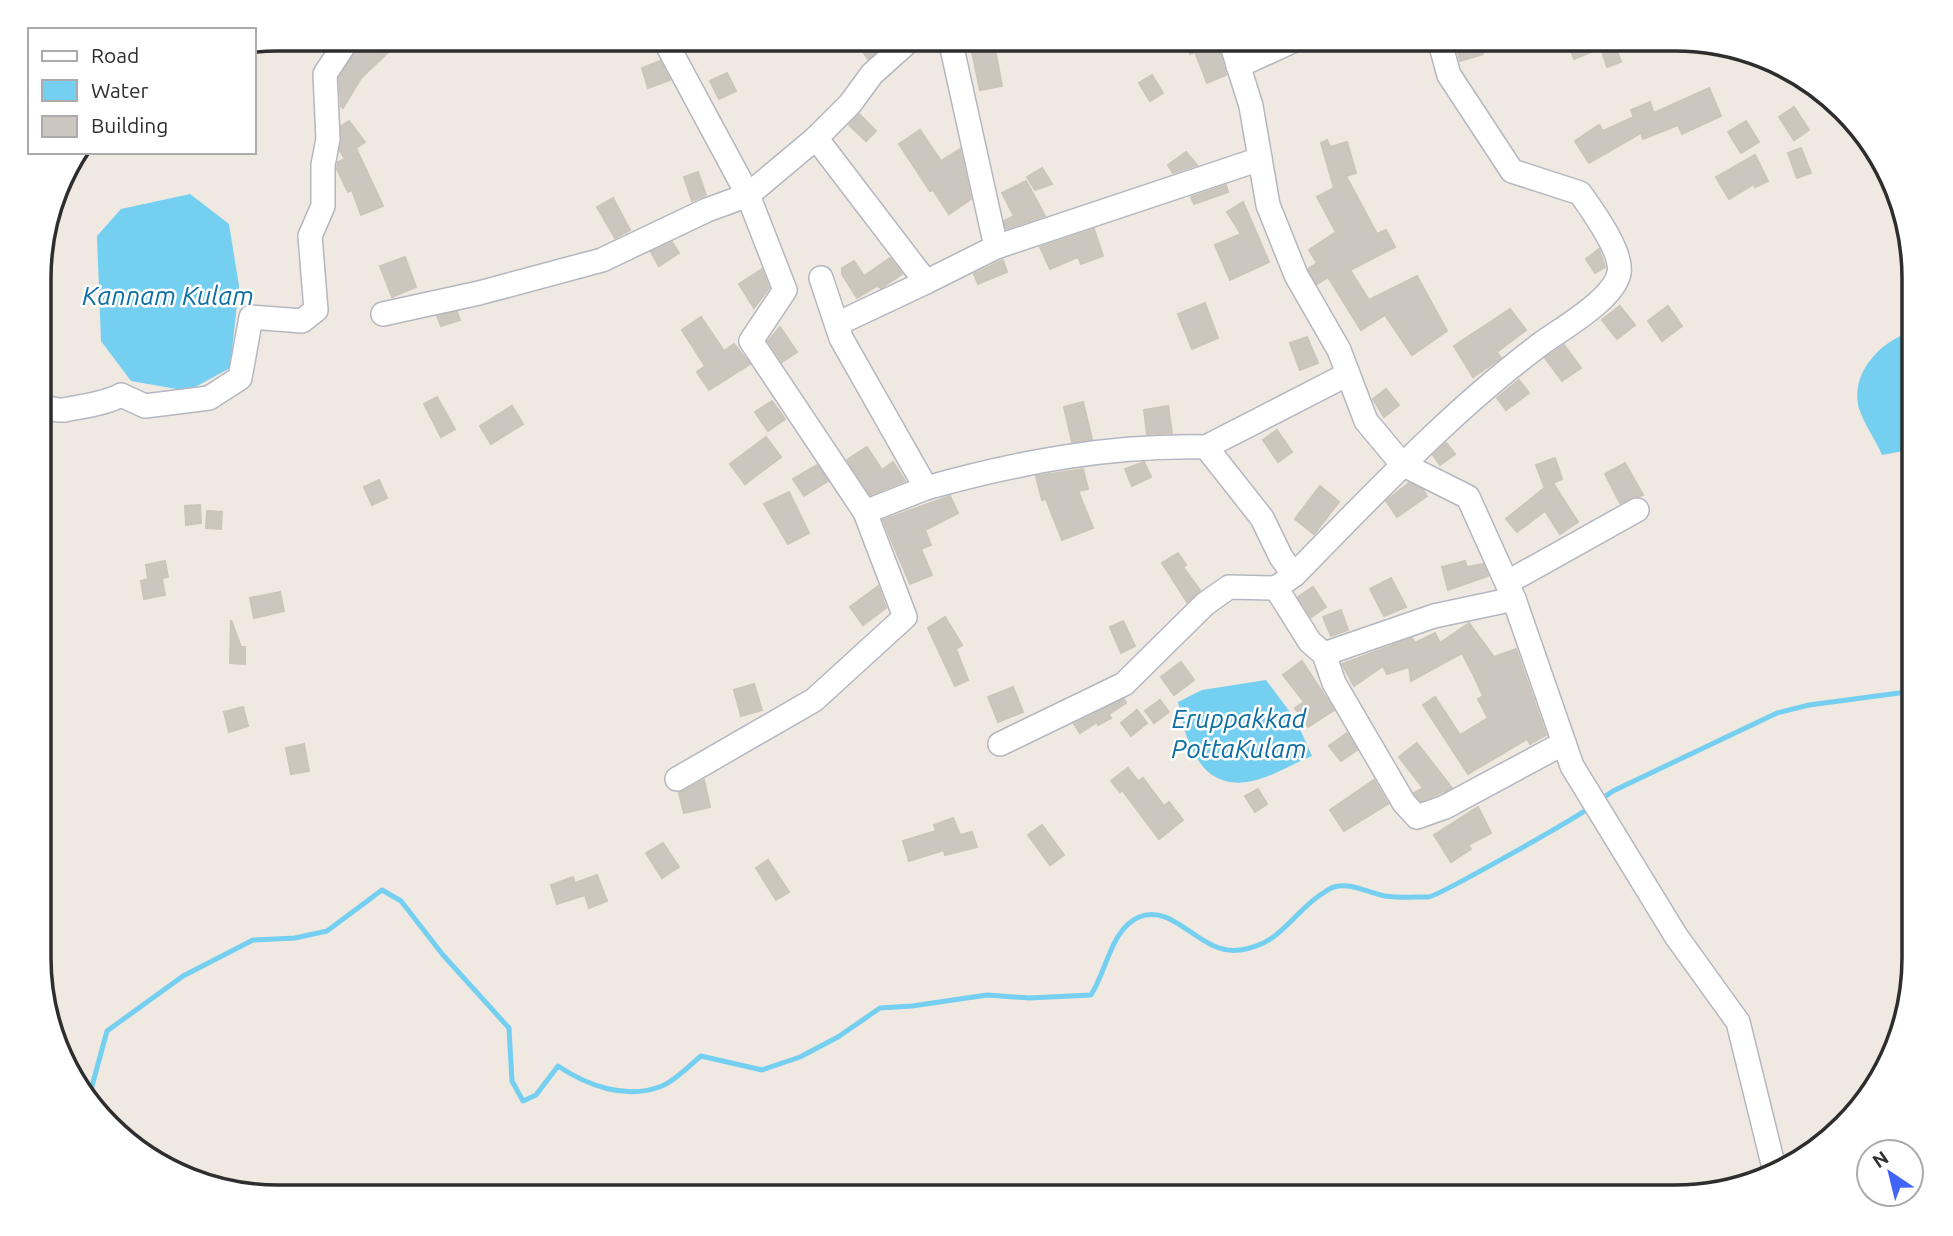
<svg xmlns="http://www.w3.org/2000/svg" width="1953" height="1236" font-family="Ubuntu,sans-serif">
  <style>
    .water { fill: #75cff0 }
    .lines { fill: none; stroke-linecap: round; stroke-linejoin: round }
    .stream { stroke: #75cff0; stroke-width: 5 }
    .building { fill: #cbc7bf; stroke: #cbc5ba; stroke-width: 2 }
    .minor-casing { stroke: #b4b7c1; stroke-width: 26 }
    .minor { stroke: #fff; stroke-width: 23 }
    .labels { text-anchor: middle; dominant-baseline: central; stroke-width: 5; stroke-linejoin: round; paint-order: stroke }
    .water-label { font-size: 26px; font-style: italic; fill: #0d6fa3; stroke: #fff }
    .rim { fill: none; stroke: #2e2e2e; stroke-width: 3.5 }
  </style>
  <rect width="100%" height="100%" fill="#efe9e1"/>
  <g class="water">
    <path d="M 190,194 L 229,224 L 239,286 L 230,368 L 188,391 L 131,381 L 101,341 L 97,236 L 121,209 Z"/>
    <path d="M 1914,331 L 1914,449 L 1882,455 C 1876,440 1865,426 1860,411 C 1848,375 1880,340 1914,331 Z"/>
    <path d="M 1266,680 L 1296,720 L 1312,756 C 1291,764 1270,779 1247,782 C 1198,789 1185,738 1178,702 L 1202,690 Z"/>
  </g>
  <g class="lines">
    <g class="stream">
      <path d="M 1600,800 L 1613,791 L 1777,713 L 1809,705 L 1914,691"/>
      <path d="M 89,1097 L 107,1031 L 183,976 L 253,940 L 295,938 L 327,931 L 382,890 L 401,901 L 443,955 L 509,1028 L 512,1081 L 523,1101 L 536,1095 L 558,1066 C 588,1086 626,1100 662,1086 C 675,1081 690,1065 701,1056 L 762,1070 L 800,1057 L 838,1037 L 880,1008 L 912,1006 L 987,995 L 1029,998 L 1091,995 C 1107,970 1111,929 1139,917 C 1175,902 1200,956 1240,950 C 1281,944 1290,916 1320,895 C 1324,893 1329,888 1334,887 C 1352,882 1368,893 1385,896 C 1399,898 1414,897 1428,897 C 1437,897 1574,819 1589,808"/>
    </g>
  </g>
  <g class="building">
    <path d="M 362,38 L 403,38 L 361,78 L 343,108 L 341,106 L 339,78 Z"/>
    <path d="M 853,38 L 884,38 L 887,42 L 868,59 Z"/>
    <path d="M 969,38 L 993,38 L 1002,86 L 980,90 Z"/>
    <path d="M 1183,38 L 1216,38 L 1226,75 L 1207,83 L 1195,52 L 1190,54 Z"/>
    <path d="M 1479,38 L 1483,54 L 1460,61 L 1456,44 Z"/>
    <path d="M 1566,38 L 1622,38 L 1614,42 L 1621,62 L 1607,67 L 1601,48 L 1574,59 Z"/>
    <path d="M 660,61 L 670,80 L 648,88 L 642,68 Z"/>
    <path d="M 727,73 L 736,91 L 719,99 L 710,81 Z"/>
    <path d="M 1152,75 L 1163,93 L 1150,101 L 1139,83 Z"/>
    <path d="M 1709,88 L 1721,116 L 1682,134 L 1678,125 L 1643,139 L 1641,133 L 1589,163 L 1575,141 L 1599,125 L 1603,131 L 1634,117 L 1631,110 L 1650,102 L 1654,113 Z"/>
    <path d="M 1794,107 L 1809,130 L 1794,140 L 1779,117 Z"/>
    <path d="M 859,114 L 876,131 L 866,141 L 849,125 Z"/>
    <path d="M 349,121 L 365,142 L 356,148 L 383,206 L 361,215 L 352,190 L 348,192 L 337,169 L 338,162 L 345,159 L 340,151 L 341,126 Z"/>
    <path d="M 1746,121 L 1759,142 L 1741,153 L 1728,132 Z"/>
    <path d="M 920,130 L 941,161 L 960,149 L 971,199 L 949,214 L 933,190 L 930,191 L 899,144 Z"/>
    <path d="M 1327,140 L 1330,147 L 1347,142 L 1356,173 L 1346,176 L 1377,234 L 1386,230 L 1395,247 L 1350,270 L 1369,300 L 1417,276 L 1447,331 L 1412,355 L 1385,315 L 1361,330 L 1328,277 L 1317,284 L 1308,269 L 1317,263 L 1309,250 L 1336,232 L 1317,197 L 1334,188 L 1321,143 Z"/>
    <path d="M 1801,148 L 1811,173 L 1797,178 L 1788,153 Z"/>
    <path d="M 1186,152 L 1197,165 L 1173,173 L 1168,165 Z"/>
    <path d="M 1755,155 L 1768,181 L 1755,187 L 1754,184 L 1729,199 L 1716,177 Z"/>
    <path d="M 1042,168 L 1052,184 L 1035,190 L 1027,177 Z"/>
    <path d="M 698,172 L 706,195 L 692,201 L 684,177 Z"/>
    <path d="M 1026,181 L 1045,216 L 1006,229 L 1004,221 L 1014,216 L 1002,193 Z"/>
    <path d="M 1226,185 L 1228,192 L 1194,204 L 1191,197 Z"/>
    <path d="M 613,198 L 630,230 L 615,238 L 597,207 Z"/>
    <path d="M 1243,202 L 1269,262 L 1230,280 L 1215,245 L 1241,234 L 1227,212 Z"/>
    <path d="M 1094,229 L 1103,256 L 1081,264 L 1078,257 L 1050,269 L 1040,247 Z"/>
    <path d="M 672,242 L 679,253 L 659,266 L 651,252 Z"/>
    <path d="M 1599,249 L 1605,267 L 1595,273 L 1586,259 Z"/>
    <path d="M 405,257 L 416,287 L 392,297 L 380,266 Z"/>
    <path d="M 890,258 L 902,274 L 881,288 L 877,286 L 857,298 L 842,274 L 842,268 L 854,261 L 864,276 Z"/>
    <path d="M 1003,260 L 1007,272 L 978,284 L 974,274 Z"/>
    <path d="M 762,269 L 769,288 L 754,308 L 739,284 Z"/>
    <path d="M 1205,303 L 1218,338 L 1192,349 L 1178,314 Z"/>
    <path d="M 1620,306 L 1635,325 L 1617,339 L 1602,320 Z"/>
    <path d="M 1668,306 L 1682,326 L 1662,341 L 1648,321 Z"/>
    <path d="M 1510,309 L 1526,330 L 1497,352 L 1501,358 L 1473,377 L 1454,346 Z"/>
    <path d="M 457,312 L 460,320 L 441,326 L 437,316 Z"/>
    <path d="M 701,317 L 724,351 L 734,344 L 750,364 L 709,390 L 697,372 L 705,366 L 682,330 Z"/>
    <path d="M 780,327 L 797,352 L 782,362 L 768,341 Z"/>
    <path d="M 1307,337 L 1318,363 L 1300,370 L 1290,343 Z"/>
    <path d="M 1564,345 L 1581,368 L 1562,381 L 1545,358 Z"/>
    <path d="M 1519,380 L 1529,393 L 1506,410 L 1497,398 Z"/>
    <path d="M 1386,389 L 1399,405 L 1384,417 L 1373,399 Z"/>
    <path d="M 437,397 L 455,429 L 441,437 L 424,404 Z"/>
    <path d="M 772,401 L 785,419 L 768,431 L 755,412 Z"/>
    <path d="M 1083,402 L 1092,439 L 1072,442 L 1064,407 Z"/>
    <path d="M 512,406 L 523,424 L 491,444 L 480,426 Z"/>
    <path d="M 1168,406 L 1172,433 L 1147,434 L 1144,410 Z"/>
    <path d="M 1277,430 L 1292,452 L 1278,462 L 1263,440 Z"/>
    <path d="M 766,437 L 781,457 L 745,484 L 730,464 Z"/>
    <path d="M 1446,443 L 1455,454 L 1440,465 L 1433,455 Z"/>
    <path d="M 867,447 L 882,470 L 893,462 L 905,481 L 870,495 L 847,460 Z"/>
    <path d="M 1555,458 L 1562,479 L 1553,483 L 1578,522 L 1560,534 L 1545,511 L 1517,532 L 1506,519 L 1548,485 L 1544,486 L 1536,465 Z"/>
    <path d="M 1144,462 L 1151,477 L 1132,486 L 1125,469 Z"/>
    <path d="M 1625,463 L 1643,495 L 1620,503 L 1605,474 Z"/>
    <path d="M 817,465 L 828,481 L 804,496 L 793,479 Z"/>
    <path d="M 1083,469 L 1088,489 L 1078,491 L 1093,528 L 1062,540 L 1046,499 L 1042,500 L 1036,476 Z"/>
    <path d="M 379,480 L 387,498 L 372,505 L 364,487 Z"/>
    <path d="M 1409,483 L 1423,490 L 1427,496 L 1397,517 L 1386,501 Z"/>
    <path d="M 1320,486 L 1339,502 L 1314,534 L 1295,519 Z"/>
    <path d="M 789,492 L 809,533 L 788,544 L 764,504 Z"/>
    <path d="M 950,496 L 958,513 L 925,530 L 931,545 L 921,549 L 932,575 L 910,584 L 883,520 Z"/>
    <path d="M 200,505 L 201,523 L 186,525 L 185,506 Z"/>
    <path d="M 207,511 L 222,512 L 221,529 L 206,528 Z"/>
    <path d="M 1178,553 L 1186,565 L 1183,567 L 1200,590 L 1187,602 L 1162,563 Z"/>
    <path d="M 165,561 L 168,577 L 162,578 L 165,595 L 144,599 L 141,581 L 148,579 L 146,565 Z"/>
    <path d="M 1465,561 L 1467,567 L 1483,564 L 1488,576 L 1448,590 L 1442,567 Z"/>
    <path d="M 1391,578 L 1406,607 L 1384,616 L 1370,589 Z"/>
    <path d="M 878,586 L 886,608 L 863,625 L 850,607 Z"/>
    <path d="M 1313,587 L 1326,607 L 1311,617 L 1298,597 Z"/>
    <path d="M 280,592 L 284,611 L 254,618 L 250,598 Z"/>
    <path d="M 1341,610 L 1348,630 L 1331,636 L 1323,617 Z"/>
    <path d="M 945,617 L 962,645 L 956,649 L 968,680 L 955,686 L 928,628 Z"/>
    <path d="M 231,620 L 241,647 L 245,647 L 245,664 L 230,663 Z"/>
    <path d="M 1123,621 L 1135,646 L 1121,653 L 1110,627 Z"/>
    <path d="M 1469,623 L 1494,657 L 1516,649 L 1546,735 L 1530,744 L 1527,739 L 1468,774 L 1423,705 L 1435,697 L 1460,735 L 1488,718 L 1478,699 L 1483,696 L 1473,674 L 1476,671 L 1472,672 L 1462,653 L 1411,681 L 1409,667 L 1387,674 L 1383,666 L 1354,686 L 1342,664 L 1412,638 L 1415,643 L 1435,633 L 1440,643 Z"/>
    <path d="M 1302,661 L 1334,710 L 1308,727 L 1295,708 L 1304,702 L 1283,675 Z"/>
    <path d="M 1181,662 L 1194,680 L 1174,695 L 1161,677 Z"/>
    <path d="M 754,684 L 762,710 L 741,716 L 734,690 Z"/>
    <path d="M 1013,687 L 1023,712 L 998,722 L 988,697 Z"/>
    <path d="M 1124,699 L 1126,703 L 1109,714 L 1111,718 L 1098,725 L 1097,722 L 1080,733 L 1074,724 Z"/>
    <path d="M 1160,700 L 1169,712 L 1154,723 L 1145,711 Z"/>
    <path d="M 243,707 L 248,726 L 229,732 L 224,712 Z"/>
    <path d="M 1137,710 L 1147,723 L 1131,736 L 1121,723 Z"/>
    <path d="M 1347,733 L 1357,750 L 1341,761 L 1329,746 Z"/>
    <path d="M 1417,743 L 1452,788 L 1421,801 L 1414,793 L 1423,788 L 1399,757 Z"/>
    <path d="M 304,744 L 309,771 L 291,774 L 286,748 Z"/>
    <path d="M 1128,768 L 1138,781 L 1143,778 L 1164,806 L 1169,802 L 1183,820 L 1159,839 L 1122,790 L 1120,792 L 1111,781 Z"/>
    <path d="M 704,780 L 710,807 L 684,813 L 679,793 Z"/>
    <path d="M 1374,780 L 1388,804 L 1344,831 L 1330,810 Z"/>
    <path d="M 1258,789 L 1267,804 L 1255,812 L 1245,796 Z"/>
    <path d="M 1478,807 L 1491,833 L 1468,845 L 1471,849 L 1451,862 L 1434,835 Z"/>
    <path d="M 953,818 L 960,835 L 972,832 L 977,847 L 945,855 L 944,850 L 909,861 L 903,841 L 936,831 L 934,825 Z"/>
    <path d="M 1042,825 L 1064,855 L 1050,865 L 1028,835 Z"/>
    <path d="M 663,843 L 679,867 L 662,878 L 646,853 Z"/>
    <path d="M 768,860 L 789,892 L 776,900 L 756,868 Z"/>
    <path d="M 597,875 L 607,901 L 589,908 L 585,895 L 557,904 L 551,885 L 573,877 L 575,883 Z"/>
  </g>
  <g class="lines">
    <defs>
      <g id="minor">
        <path d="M 664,39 L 748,195 L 785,290 L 751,341 L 865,512 L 905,617 L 814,700 L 677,779"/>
        <path d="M 1230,39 L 1251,106 L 1268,205 L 1296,275 L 1339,350 L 1366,421 L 1402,464 L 1468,497 L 1514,599"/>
        <path d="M 1238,66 L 1297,39"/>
        <path d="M 816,138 L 926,282 L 996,247 L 950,39"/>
        <path d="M 996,247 L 1260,159"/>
        <path d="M 821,278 L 841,338 L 926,488 C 1019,462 1109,445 1206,447 L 1262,518 L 1281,557 L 1294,575 L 1276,588 L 1310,642 L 1324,654 L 1334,683 L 1404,803 L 1417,817 L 1445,807 L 1564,743"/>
        <path d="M 383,314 L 479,293 L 602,260 L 707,210 L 748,195 L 816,138 L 850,104 L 872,74 L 911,39"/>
        <path d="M 837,324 L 926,282"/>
        <path d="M 41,407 C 47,407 57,411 64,410 C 82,406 105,404 121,395 L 145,406 L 209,398 L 240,378 L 251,317 L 302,321 L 316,310 L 310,236 L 323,206 L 323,165 L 328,139 L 325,74 L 348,39"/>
        <path d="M 1206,447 L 1348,374"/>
        <path d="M 865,512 L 926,488"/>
        <path d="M 1294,575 C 1374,494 1451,411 1542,343 C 1563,328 1614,299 1619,273 C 1623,252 1592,210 1580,193 L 1512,171 L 1449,75 L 1439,39"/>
        <path d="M 1508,582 L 1637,510"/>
        <path d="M 1324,654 L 1434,616 L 1514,599 L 1572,766 L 1676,936 L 1738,1022 L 1775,1172"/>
        <path d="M 1000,744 L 1124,684 L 1205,604 L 1229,587 L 1276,588"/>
      </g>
    </defs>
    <use href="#minor" class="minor-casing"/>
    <use href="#minor" class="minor"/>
  </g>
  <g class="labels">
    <g class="water-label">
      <text x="168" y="295">Kannam Kulam</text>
      <text x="1239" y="718">Eruppakkad<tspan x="1239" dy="30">PottaKulam</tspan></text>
    </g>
  </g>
  <path d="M0 0H1953V1236H0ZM278 51H1675A227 227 0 0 1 1902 278V958A227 227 0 0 1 1675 1185H278A227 227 0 0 1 51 958V278A227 227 0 0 1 278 51Z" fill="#fff" fill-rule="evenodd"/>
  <path class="rim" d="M278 51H1675A227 227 0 0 1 1902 278V958A227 227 0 0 1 1675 1185H278A227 227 0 0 1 51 958V278A227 227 0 0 1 278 51Z"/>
  <rect x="28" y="28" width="228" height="126" fill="#ffffff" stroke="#ababab" stroke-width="2"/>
  <rect x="42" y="51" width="35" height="10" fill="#ffffff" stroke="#ababab" stroke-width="2"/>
  <text x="91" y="63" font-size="21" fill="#2e2e2e">Road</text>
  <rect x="42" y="80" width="35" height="21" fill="#75cff0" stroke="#ababab" stroke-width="2"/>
  <text x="91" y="98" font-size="21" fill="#2e2e2e">Water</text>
  <rect x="42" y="116" width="35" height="21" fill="#cbc7bf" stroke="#ababab" stroke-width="2"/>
  <text x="91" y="133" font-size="21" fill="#2e2e2e">Building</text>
  <g transform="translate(1890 1173) rotate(325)"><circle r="33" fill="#ffffff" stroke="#ababab" stroke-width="2"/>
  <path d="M0-5L12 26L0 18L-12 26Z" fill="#4264fb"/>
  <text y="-10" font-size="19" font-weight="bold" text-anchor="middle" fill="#2e2e2e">N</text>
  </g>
</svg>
